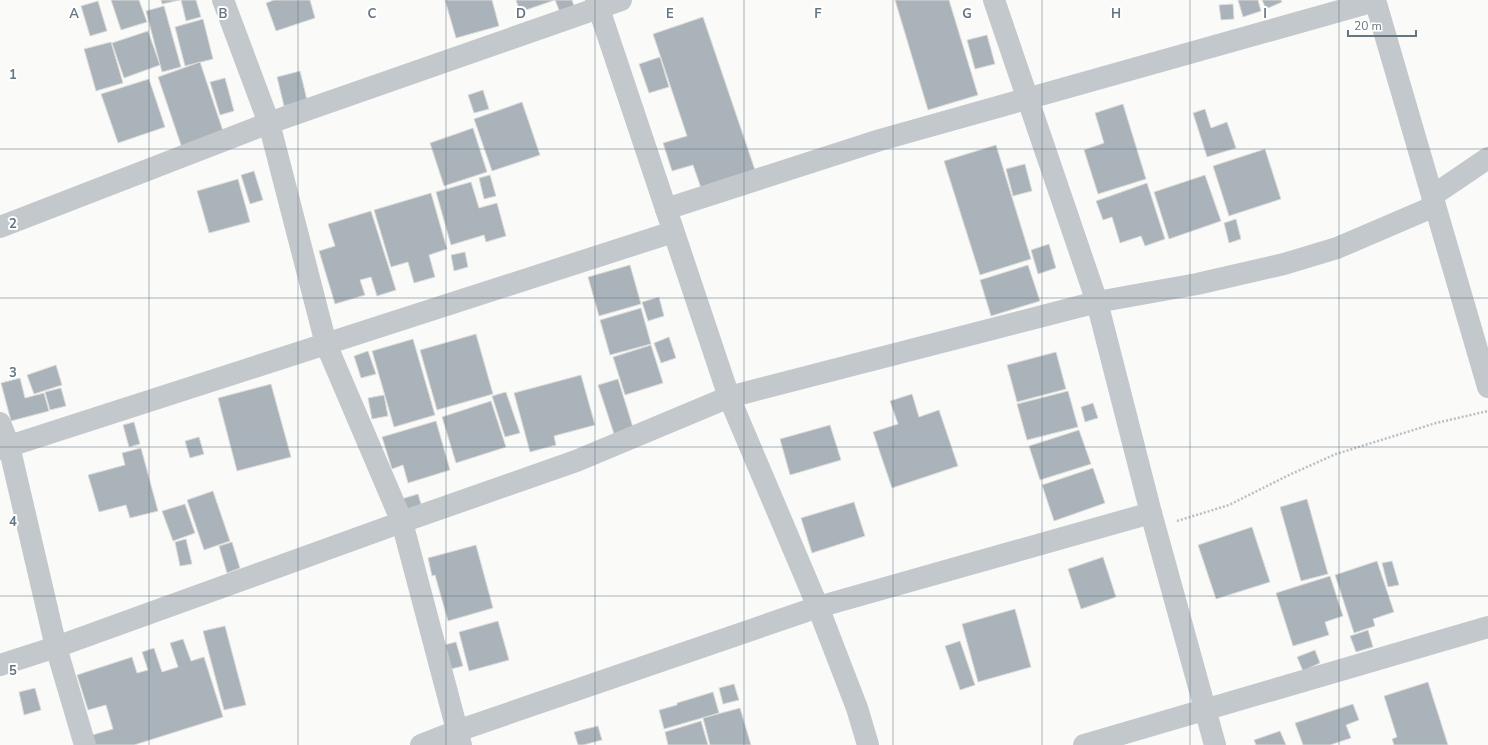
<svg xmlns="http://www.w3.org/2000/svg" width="1488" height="745" font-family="'Nunito Sans',sans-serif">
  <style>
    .building { fill: #aab3b9; stroke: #dcdcda }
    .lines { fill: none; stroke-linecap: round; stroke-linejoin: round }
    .path { stroke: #bbbfc2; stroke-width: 2.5; stroke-dasharray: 2 2; stroke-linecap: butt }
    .minor { stroke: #c3c8cc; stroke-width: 22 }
    .grid { fill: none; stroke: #657683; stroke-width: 1; stroke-opacity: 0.55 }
    .grid-label { font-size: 13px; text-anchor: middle; font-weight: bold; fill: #657683; stroke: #fff; stroke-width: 4; stroke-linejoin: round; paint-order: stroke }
  </style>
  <rect width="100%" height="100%" fill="#fafaf8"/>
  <g class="building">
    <path d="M 111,0 L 139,0 L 147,22 L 121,30 Z"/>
    <path d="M 161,0 L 180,0 L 162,4 Z"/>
    <path d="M 181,0 L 196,0 L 201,17 L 186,21 Z"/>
    <path d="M 274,0 L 310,0 L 315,18 L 276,31 L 266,3 Z"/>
    <path d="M 445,0 L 492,0 L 499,26 L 456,38 Z"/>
    <path d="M 516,0 L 555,0 L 520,12 Z"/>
    <path d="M 555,0 L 572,0 L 575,9 L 561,15 Z"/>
    <path d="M 895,0 L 949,0 L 978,95 L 928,110 Z"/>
    <path d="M 1238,0 L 1258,0 L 1261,11 L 1243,17 Z"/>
    <path d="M 1262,0 L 1281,0 L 1282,2 L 1266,9 Z"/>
    <path d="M 98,1 L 107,31 L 90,36 L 81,6 Z"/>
    <path d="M 1233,4 L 1234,19 L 1221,20 L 1219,5 Z"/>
    <path d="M 164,6 L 181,67 L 162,72 L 146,11 Z"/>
    <path d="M 703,17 L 755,170 L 701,188 L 693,165 L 672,171 L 663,143 L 687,136 L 653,34 Z"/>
    <path d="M 203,19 L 213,59 L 185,66 L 175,27 Z"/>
    <path d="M 148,31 L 160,65 L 124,78 L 112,43 Z"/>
    <path d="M 987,35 L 995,64 L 975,69 L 967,40 Z"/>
    <path d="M 111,42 L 123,83 L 96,91 L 84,49 Z"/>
    <path d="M 660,57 L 669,87 L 649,93 L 639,64 Z"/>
    <path d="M 200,62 L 226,140 L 184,154 L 158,77 Z"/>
    <path d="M 300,71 L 307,100 L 284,106 L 277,77 Z"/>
    <path d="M 225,78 L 234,111 L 220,115 L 210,82 Z"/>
    <path d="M 149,79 L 165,127 L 118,143 L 101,94 Z"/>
    <path d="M 483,90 L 489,109 L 474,113 L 468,95 Z"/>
    <path d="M 522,102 L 540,155 L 492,171 L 474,119 Z"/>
    <path d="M 1123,104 L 1146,179 L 1098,194 L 1084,150 L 1104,143 L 1095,113 Z"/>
    <path d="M 1205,109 L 1211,128 L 1227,122 L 1236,148 L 1207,157 L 1193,113 Z"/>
    <path d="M 473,128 L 487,172 L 444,186 L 430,143 Z"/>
    <path d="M 996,145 L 1031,259 L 980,275 L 944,161 Z"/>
    <path d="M 1265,149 L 1281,199 L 1229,216 L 1213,166 Z"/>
    <path d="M 1025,164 L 1032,191 L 1013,196 L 1006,169 Z"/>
    <path d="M 254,171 L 263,200 L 250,204 L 241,175 Z"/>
    <path d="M 490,175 L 496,196 L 484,199 L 479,178 Z"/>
    <path d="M 1205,175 L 1221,221 L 1169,239 L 1154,192 Z"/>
    <path d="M 238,179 L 250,222 L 209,233 L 197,191 Z"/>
    <path d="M 471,182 L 479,208 L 497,203 L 506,236 L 486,242 L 484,235 L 451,245 L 436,192 Z"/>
    <path d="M 1147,183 L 1165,239 L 1145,246 L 1141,236 L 1120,243 L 1112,217 L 1103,220 L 1096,201 Z"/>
    <path d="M 431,193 L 447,249 L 429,255 L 435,277 L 414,283 L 408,262 L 391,267 L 374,210 Z"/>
    <path d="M 371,211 L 396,290 L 377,296 L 371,277 L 360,280 L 365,295 L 335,304 L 319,251 L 335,246 L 328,224 Z"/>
    <path d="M 1236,219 L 1241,239 L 1229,243 L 1224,223 Z"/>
    <path d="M 1049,244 L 1056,268 L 1038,274 L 1031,250 Z"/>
    <path d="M 465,252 L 468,267 L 454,271 L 451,255 Z"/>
    <path d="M 630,265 L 641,304 L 599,316 L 588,277 Z"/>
    <path d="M 1028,265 L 1040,301 L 991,316 L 980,280 Z"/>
    <path d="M 659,297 L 664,316 L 648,321 L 642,302 Z"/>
    <path d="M 641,308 L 651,344 L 610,355 L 600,320 Z"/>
    <path d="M 476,334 L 493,394 L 437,410 L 420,350 Z"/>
    <path d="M 669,337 L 676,358 L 661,363 L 654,343 Z"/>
    <path d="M 413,339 L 435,415 L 394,427 L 372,351 Z"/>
    <path d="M 651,345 L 663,383 L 625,395 L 613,357 Z"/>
    <path d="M 368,351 L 376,374 L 361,378 L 354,356 Z"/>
    <path d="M 1056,352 L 1066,389 L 1017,402 L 1007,365 Z"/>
    <path d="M 56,365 L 62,385 L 34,394 L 27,375 Z"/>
    <path d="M 581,375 L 595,425 L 554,436 L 556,445 L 530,452 L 514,393 Z"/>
    <path d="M 20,378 L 25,398 L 44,393 L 49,411 L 11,421 L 1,383 Z"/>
    <path d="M 618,379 L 636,437 L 617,443 L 598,385 Z"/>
    <path d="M 271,384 L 291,457 L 237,471 L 218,398 Z"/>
    <path d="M 61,388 L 66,406 L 50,410 L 45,392 Z"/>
    <path d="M 1068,391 L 1078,427 L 1027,440 L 1017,404 Z"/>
    <path d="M 506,392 L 520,433 L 505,437 L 492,396 Z"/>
    <path d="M 912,394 L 919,417 L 939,410 L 958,466 L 892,488 L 873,432 L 898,424 L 890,401 Z"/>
    <path d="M 384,395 L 388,416 L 372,419 L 368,398 Z"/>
    <path d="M 491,401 L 506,447 L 456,463 L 442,417 Z"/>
    <path d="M 1093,403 L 1098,418 L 1085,422 L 1081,407 Z"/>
    <path d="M 436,421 L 450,470 L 408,483 L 403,465 L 392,469 L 382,437 Z"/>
    <path d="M 134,422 L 140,444 L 129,447 L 123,425 Z"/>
    <path d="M 830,425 L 841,460 L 790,475 L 780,439 Z"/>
    <path d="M 1079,430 L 1091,464 L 1040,480 L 1029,446 Z"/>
    <path d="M 199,437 L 204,454 L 190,458 L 185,441 Z"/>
    <path d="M 141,448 L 158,511 L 130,518 L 126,505 L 99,512 L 88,475 L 125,465 L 122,453 Z"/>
    <path d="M 1093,468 L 1105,503 L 1054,521 L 1042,485 Z"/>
    <path d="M 213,491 L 230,541 L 204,550 L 187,500 Z"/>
    <path d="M 418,494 L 422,507 L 403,514 L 398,500 Z"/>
    <path d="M 1307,499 L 1328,574 L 1301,581 L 1280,507 Z"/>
    <path d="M 854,502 L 865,536 L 812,553 L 801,518 Z"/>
    <path d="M 185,504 L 195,533 L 173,541 L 162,511 Z"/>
    <path d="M 1252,527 L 1270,582 L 1216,599 L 1198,545 Z"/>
    <path d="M 186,539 L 192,564 L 180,566 L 175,542 Z"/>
    <path d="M 232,542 L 240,568 L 227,573 L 219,546 Z"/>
    <path d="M 476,545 L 493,608 L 448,621 L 435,575 L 432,576 L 428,558 Z"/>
    <path d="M 1103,557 L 1116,597 L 1081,609 L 1068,569 Z"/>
    <path d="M 1377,561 L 1394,612 L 1373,619 L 1375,626 L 1354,633 L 1335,575 Z"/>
    <path d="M 1392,561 L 1399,585 L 1388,587 L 1382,563 Z"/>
    <path d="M 1330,576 L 1343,616 L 1325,622 L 1329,635 L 1293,646 L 1276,593 Z"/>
    <path d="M 1015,609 L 1031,667 L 978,682 L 962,624 Z"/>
    <path d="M 498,621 L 509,660 L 469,671 L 459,632 Z"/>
    <path d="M 225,626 L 246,705 L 224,710 L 203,631 Z"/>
    <path d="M 1368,630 L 1373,647 L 1356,652 L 1350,636 Z"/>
    <path d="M 183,639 L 191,661 L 204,657 L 223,717 L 134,745 L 92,745 L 89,736 L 113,729 L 106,705 L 88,710 L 77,675 L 132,657 L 137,673 L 148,670 L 142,652 L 154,648 L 162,672 L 178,667 L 170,643 Z"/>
    <path d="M 960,641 L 975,685 L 960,690 L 945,646 Z"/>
    <path d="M 456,642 L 463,666 L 451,669 L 444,645 Z"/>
    <path d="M 1315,650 L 1320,663 L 1303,671 L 1297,657 Z"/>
    <path d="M 1428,682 L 1448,745 L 1394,745 L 1392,739 L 1397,737 L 1384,696 Z"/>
    <path d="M 734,684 L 739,700 L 723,704 L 719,688 Z"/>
    <path d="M 35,688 L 41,710 L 24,715 L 19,692 Z"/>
    <path d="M 713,692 L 719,713 L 664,729 L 659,710 L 677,705 L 677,703 Z"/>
    <path d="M 1353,704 L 1359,720 L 1346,725 L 1351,738 L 1330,745 L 1303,745 L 1295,723 Z"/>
    <path d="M 740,708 L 751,745 L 710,745 L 703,718 Z"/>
    <path d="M 701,721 L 708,745 L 668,745 L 665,732 Z"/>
    <path d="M 598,726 L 602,740 L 583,745 L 578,745 L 574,732 Z"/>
    <path d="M 1280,731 L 1286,745 L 1256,745 L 1254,740 Z"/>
  </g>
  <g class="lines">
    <path class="path" d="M 1177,521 L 1229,505 L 1289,475 L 1336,454 L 1436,423 L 1488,411"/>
    <g class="minor">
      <path d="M 223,0 L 269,123 L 326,344 L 402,522 L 461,745"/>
      <path d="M 596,0 L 729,397 L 818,607 L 857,708 L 868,745"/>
      <path d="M 994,0 L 1097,302 L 1151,513 L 1215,745"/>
      <path d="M 1375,0 L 1488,387"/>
      <path d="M 1432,196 L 1488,158"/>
      <path d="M 666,209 L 880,140 L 1375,1"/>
      <path d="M 0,227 L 269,123 L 621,0"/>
      <path d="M 0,423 L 9,446 L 56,647 L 85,745"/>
      <path d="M 0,449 L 673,232"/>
      <path d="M 0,665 L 56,647 L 402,522 L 576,461 L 729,397 L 1097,302 L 1197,284 L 1284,264 L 1337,248 L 1435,206"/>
      <path d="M 421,745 L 457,731 L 818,607 L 1151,513"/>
      <path d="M 1084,745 L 1488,627"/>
    </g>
  </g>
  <path class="grid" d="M 149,0 L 149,745M 298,0 L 298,745M 446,0 L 446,745M 595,0 L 595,745M 744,0 L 744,745M 893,0 L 893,745M 1042,0 L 1042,745M 1190,0 L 1190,745M 1339,0 L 1339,745M 0,149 L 1488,149M 0,298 L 1488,298M 0,447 L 1488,447M 0,596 L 1488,596"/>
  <g class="grid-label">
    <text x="74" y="18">A</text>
    <text x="223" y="18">B</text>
    <text x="372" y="18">C</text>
    <text x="521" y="18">D</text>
    <text x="670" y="18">E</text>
    <text x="818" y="18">F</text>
    <text x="967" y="18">G</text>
    <text x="1116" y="18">H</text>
    <text x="1265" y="18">I</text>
    <text x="13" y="79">1</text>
    <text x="13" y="228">2</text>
    <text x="13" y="377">3</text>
    <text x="13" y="526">4</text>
    <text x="13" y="675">5</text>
  </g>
  <path d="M1348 30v6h68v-6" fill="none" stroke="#657683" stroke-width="2"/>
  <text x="1354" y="30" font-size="12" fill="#657683" stroke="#ffffff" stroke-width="3" paint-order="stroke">20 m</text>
</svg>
